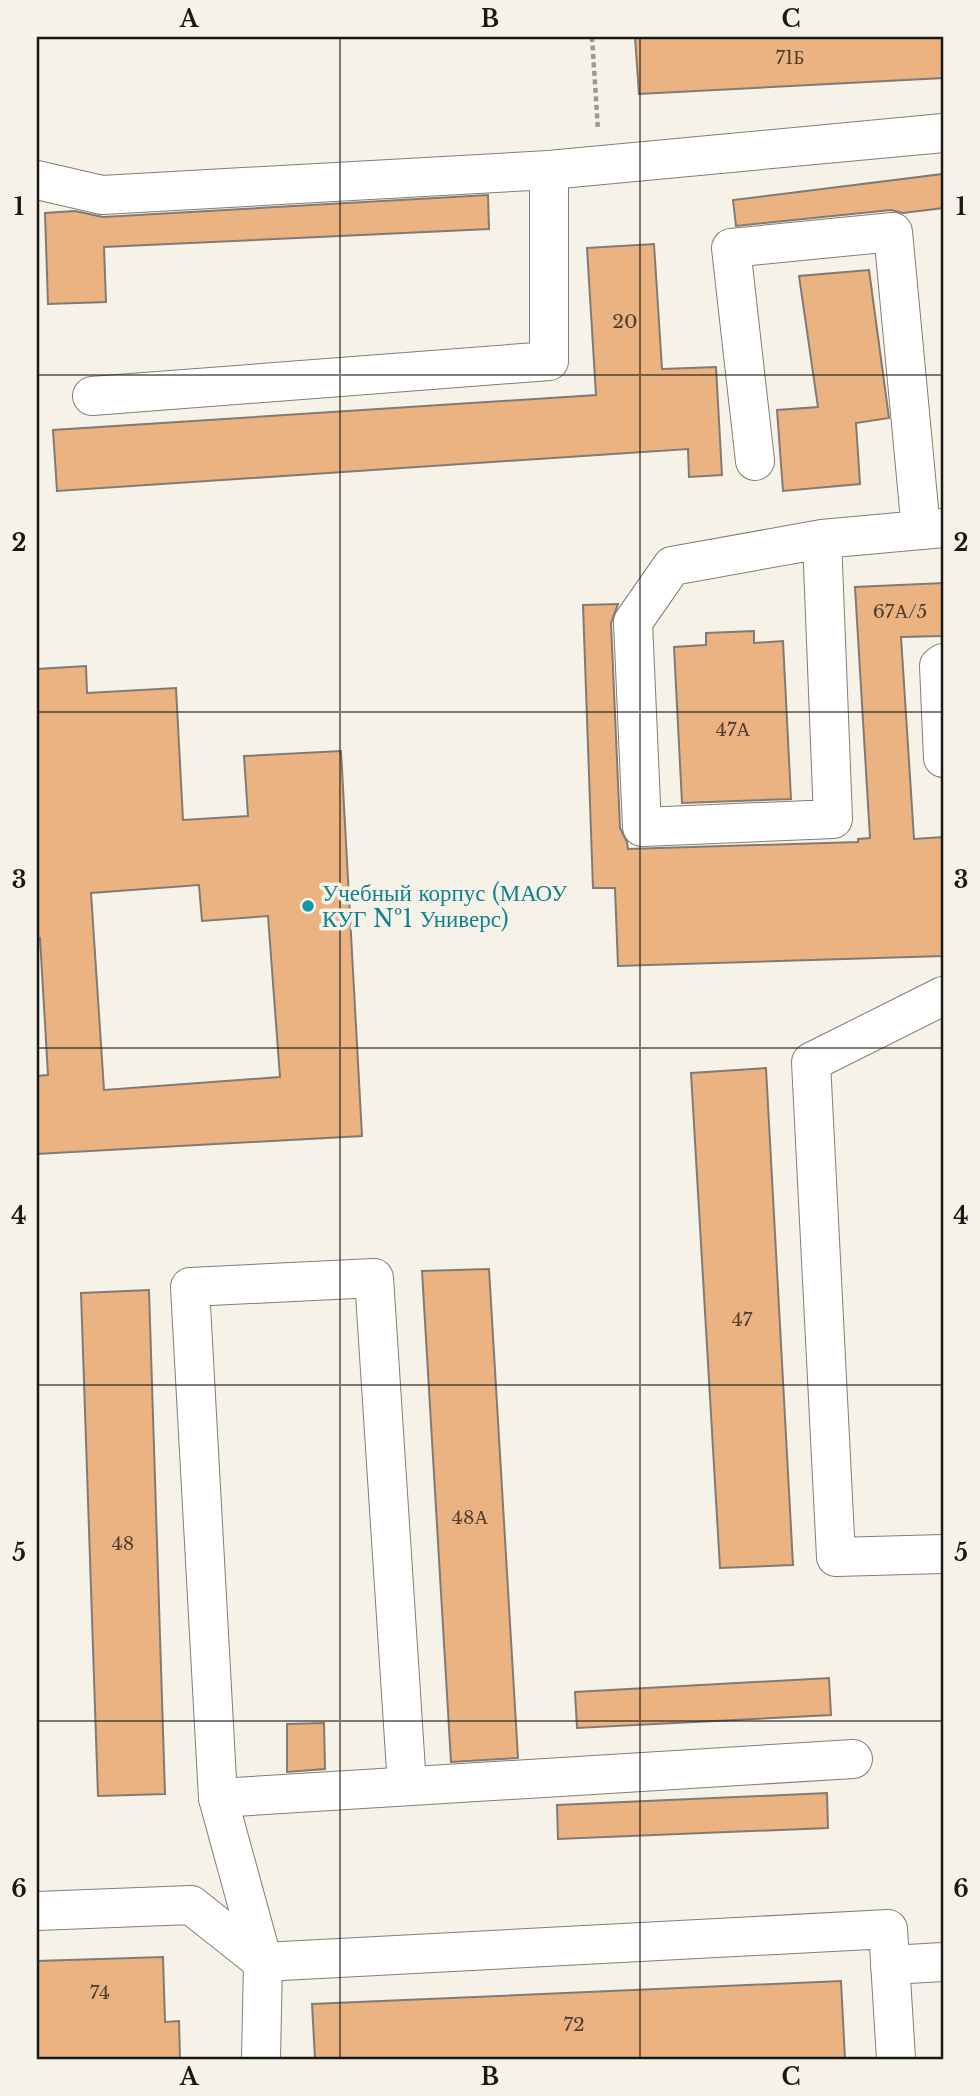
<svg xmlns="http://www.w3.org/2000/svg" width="980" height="2096" font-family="'Libre Baskerville',serif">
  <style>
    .building { fill: #ebb282; stroke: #827a73; stroke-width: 2; fill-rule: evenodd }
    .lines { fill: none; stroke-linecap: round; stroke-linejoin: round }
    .minor-casing { stroke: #837e75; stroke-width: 40 }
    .path { stroke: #9b9890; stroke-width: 4.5; stroke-dasharray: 5 3.5; stroke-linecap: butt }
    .minor { stroke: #fff; stroke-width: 38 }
    .grid { fill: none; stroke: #1a1814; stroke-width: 2; stroke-opacity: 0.55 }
    .culture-dot { fill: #0f9aa8; stroke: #f7f2e7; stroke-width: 2.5 }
    .labels { text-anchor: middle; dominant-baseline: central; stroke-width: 7; stroke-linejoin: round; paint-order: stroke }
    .number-label { font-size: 19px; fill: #4e3e30 }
    .culture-label { font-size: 23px; fill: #0d838f; stroke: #f7f2e7; text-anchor: start }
    .neatline { fill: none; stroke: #1a1814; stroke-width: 2.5 }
    .grid-label { font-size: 23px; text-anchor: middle; font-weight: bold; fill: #1a1814 }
  </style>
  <rect width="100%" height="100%" fill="#f7f2e7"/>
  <g class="building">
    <path d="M 635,37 L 943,37 L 943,78 L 639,94 Z"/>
    <path d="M 943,174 L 943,208 L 903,213 L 891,210 L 736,226 L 733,200 Z"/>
    <path d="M 488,195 L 489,229 L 104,247 L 106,302 L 48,304 L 45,213 L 75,211 L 103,217 Z"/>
    <path d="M 654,244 L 662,369 L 716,367 L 722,475 L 689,477 L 688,449 L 57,491 L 53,430 L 596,395 L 587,248 Z"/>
    <path d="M 869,270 L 889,418 L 856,423 L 860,484 L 783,491 L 777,410 L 818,407 L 799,276 Z"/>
    <path d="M 943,583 L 943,636 L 901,637 L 914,839 L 943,837 L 943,956 L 618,966 L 615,888 L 593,888 L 583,605 L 618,604 L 611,623 L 620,828 L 627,842 L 628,849 L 858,842 L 858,839 L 870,838 L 855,587 Z"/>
    <path d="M 754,631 L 754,643 L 783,641 L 791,799 L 682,803 L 674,647 L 706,645 L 706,633 Z"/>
    <path d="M 86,666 L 87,693 L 176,688 L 183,820 L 248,816 L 244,756 L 341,751 L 362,1136 L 37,1154 L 37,1076 L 48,1075 L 40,938 L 37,939 L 37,669 ZM 199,885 L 202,921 L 268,916 L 280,1077 L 104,1090 L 91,893 Z"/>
    <path d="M 766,1068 L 793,1565 L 720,1568 L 691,1073 Z"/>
    <path d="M 489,1269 L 518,1758 L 451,1762 L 422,1271 Z"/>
    <path d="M 149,1290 L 165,1794 L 98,1796 L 81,1293 Z"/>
    <path d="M 829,1678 L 831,1715 L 577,1728 L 575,1692 Z"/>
    <path d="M 324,1723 L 325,1769 L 287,1772 L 287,1724 Z"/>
    <path d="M 827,1793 L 828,1828 L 558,1839 L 557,1805 Z"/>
    <path d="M 163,1957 L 165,2022 L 179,2021 L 180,2059 L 37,2059 L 37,1961 Z"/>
    <path d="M 841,1981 L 845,2059 L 315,2059 L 312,2004 Z"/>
  </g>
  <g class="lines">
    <defs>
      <g id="minor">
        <path d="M 37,180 L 102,195 L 549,170 L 943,133"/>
        <path d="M 92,396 L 549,361 L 549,170"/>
        <path d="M 755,461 L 731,248 L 893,232 L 921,530"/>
        <path d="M 822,539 L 672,566 L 633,622 L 642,827 L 833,819 L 822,539 L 943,528"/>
        <path d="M 943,663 L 939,666 L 943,758"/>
        <path d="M 943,996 L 811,1062 L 836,1557 L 943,1554"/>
        <path d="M 218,1798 L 853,1759"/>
        <path d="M 37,1911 L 191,1905 L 263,1962 L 888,1929 L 896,2059"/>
        <path d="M 890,1965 L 943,1962"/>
        <path d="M 261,2059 L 263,1962 L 218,1798 L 190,1287 L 374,1278 L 407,1786"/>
      </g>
    </defs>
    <use href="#minor" class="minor-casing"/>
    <path class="path" d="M 592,37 L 598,130"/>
    <use href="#minor" class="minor"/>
  </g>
  <path class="grid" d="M 340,37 L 340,2059M 640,37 L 640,2059M 37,375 L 943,375M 37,712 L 943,712M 37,1048 L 943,1048M 37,1385 L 943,1385M 37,1721 L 943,1721"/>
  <circle class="culture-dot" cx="308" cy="906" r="7"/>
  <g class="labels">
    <g class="number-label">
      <text x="790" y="57">71Б</text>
      <text x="625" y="321">20</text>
      <text x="900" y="611">67А/5</text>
      <text x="733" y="729">47А</text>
      <text x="742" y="1319">47</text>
      <text x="470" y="1517">48А</text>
      <text x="123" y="1543">48</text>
      <text x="100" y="1992">74</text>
      <text x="574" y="2024">72</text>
    </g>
    <g class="culture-label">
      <text x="322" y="893">Учебный корпус (МАОУ<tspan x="322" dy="26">КУГ №1 Универс)</tspan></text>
    </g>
  </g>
  <rect width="980" height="2096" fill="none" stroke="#f7f2e7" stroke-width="77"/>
  <rect x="38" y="38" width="904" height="2020" class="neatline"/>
  <g class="grid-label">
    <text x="189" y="27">A</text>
    <text x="490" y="27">B</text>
    <text x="791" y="27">C</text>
    <text x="19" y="215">1</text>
    <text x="961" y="215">1</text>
    <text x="19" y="551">2</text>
    <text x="961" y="551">2</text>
    <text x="19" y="888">3</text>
    <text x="961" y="888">3</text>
    <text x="19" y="1224">4</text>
    <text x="961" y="1224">4</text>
    <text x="19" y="1561">5</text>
    <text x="961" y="1561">5</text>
    <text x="19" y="1897">6</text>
    <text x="961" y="1897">6</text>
    <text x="189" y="2085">A</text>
    <text x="490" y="2085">B</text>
    <text x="791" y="2085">C</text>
  </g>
</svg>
